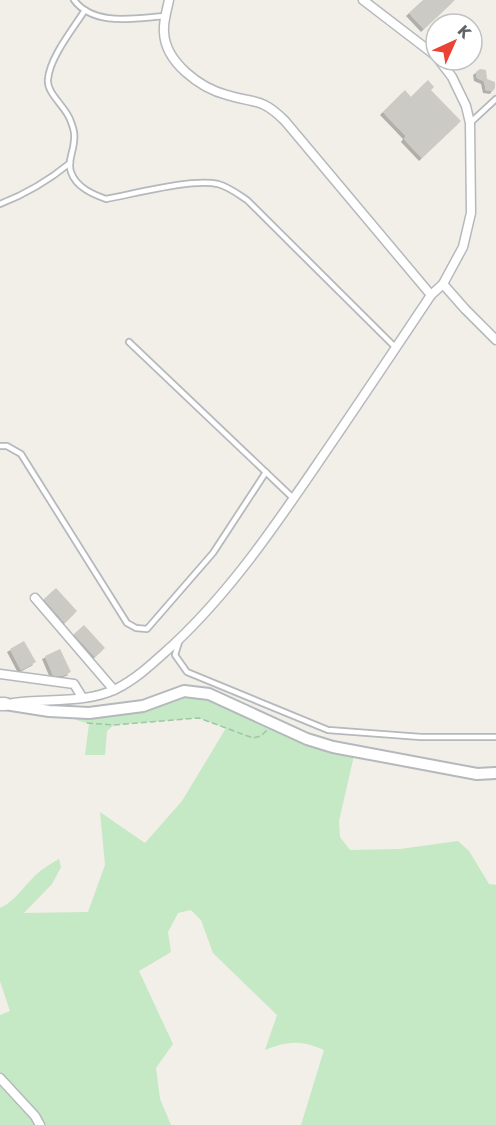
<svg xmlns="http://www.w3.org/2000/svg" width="496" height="1125" font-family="Jost,sans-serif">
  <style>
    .green { fill: #c5e8c5 }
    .building { fill: #cccac5; filter: url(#shadow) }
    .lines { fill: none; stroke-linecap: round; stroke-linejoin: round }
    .service-casing { stroke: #b5b8bc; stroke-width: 8 }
    .minor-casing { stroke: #b5b8bc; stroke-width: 11 }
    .tertiary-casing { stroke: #b5b8bc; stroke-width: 14 }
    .secondary-casing { stroke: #b6babf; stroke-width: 15 }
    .path { stroke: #9cc7a9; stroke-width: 1.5; stroke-dasharray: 6 3; stroke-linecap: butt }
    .service { stroke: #fff; stroke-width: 4.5 }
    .minor { stroke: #fff; stroke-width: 8 }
    .tertiary { stroke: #fff; stroke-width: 10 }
    .secondary { stroke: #fff; stroke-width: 12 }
  </style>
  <defs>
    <filter id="shadow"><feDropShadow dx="-3" dy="3" stdDeviation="0" flood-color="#0004"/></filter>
  </defs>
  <rect width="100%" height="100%" fill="#f1efe8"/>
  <path class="green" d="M 209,694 L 307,739 L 355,751 L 339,821 L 340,837 L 350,850 L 400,849 L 458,841 L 469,851 L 489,884 L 496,885 L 496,1125 L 301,1125 L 324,1050 C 301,1040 289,1041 265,1050 L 277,1015 L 213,953 L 201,920 L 191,910 L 178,913 L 168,932 L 171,952 L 139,971 L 173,1044 L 156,1068 L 160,1099 L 171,1125 L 0,1125 L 0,1015 L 10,1011 L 0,981 L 0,908 C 16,901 25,884 39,872 C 45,867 52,863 59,859 L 61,867 L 52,884 L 24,913 L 88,912 L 105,865 L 100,812 L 145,843 L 182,801 L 226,728 L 199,718 L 114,725 L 107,731 L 105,755 L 85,755 L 89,724 L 49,711 L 89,713 L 172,695 Z"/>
  <g class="building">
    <path d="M 423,0 L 455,0 L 424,29 L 409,13 Z"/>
    <path d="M 480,69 L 486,70 L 487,79 L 495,82 L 495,88 L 493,91 L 486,90 L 484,81 L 477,78 L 476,72 Z"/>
    <path d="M 428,80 L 434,87 L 431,90 L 461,121 L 422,158 L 404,139 L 406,136 L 383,112 L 405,90 L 411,97 Z"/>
    <path d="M 56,588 L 77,611 L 65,623 L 44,599 Z"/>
    <path d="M 84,625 L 105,648 L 95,657 L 74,634 Z"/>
    <path d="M 24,641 L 36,662 L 21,670 L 10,649 Z"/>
    <path d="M 60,649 L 71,672 L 62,676 L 53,675 L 45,656 Z"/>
  </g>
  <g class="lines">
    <defs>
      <g id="service">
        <path d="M 74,0 C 94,27 136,18 165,16"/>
        <path d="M 85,10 C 73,29 50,57 48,79 C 46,94 67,107 71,122 C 73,127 75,135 74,140 C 74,151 67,161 71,172 C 76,187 92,194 106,199 C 134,194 192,178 218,184 C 229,187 238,194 247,200 L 396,348"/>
        <path d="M 470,123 L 496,99"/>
        <path d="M 0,204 C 26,194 48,181 70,163"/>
        <path d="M 129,342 L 294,499"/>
        <path d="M 0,446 L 7,446 L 21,454 L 127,623 L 136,628 L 147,629 L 213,553 L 266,472"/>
        <path d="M 179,642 L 175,655 L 187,672 L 328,730 L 421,737 L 496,737"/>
      </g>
      <g id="minor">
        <path d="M 169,0 C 167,10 163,22 164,32 C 165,62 200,88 227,95 C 256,104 261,97 285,121 L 431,295"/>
        <path d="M 363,0 L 436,56"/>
        <path d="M 443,284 L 465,309 L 496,340"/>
        <path d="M 35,598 L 114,690"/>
        <path d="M 0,674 L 74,684 L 82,697"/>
        <path d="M 13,703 C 46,698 85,704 116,689 C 138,678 155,661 173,645 C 232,590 277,523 322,457 C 359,403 395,349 431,295 L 443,284 L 463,247 L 471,213 L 470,123 L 466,106 L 452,77 L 439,60"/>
        <path d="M 0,1078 L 35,1116 L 40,1125"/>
      </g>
      <path id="tertiary" d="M 5,704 L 49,711 L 89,713 L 143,706 L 184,691 L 209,694 L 307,739 L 333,747 L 477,774 L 496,773"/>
      <path id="secondary" d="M 0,704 L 5,704"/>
    </defs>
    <use href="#service" class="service-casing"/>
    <use href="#minor" class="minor-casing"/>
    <use href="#tertiary" class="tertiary-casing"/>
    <use href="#secondary" class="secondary-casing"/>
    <path class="path" d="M 87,723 L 114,725 L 199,718 L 253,738 L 261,736 L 267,730"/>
    <use href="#service" class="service"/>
    <use href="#minor" class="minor"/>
    <use href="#tertiary" class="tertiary"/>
    <use href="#secondary" class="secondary"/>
  </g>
  <g transform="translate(454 42) rotate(45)"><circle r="28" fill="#ffffff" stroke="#bfc1c3" stroke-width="1.5"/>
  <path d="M0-4.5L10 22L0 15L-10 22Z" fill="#ea4335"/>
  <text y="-9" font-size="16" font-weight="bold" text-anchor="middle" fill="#5f6368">K</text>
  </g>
</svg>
